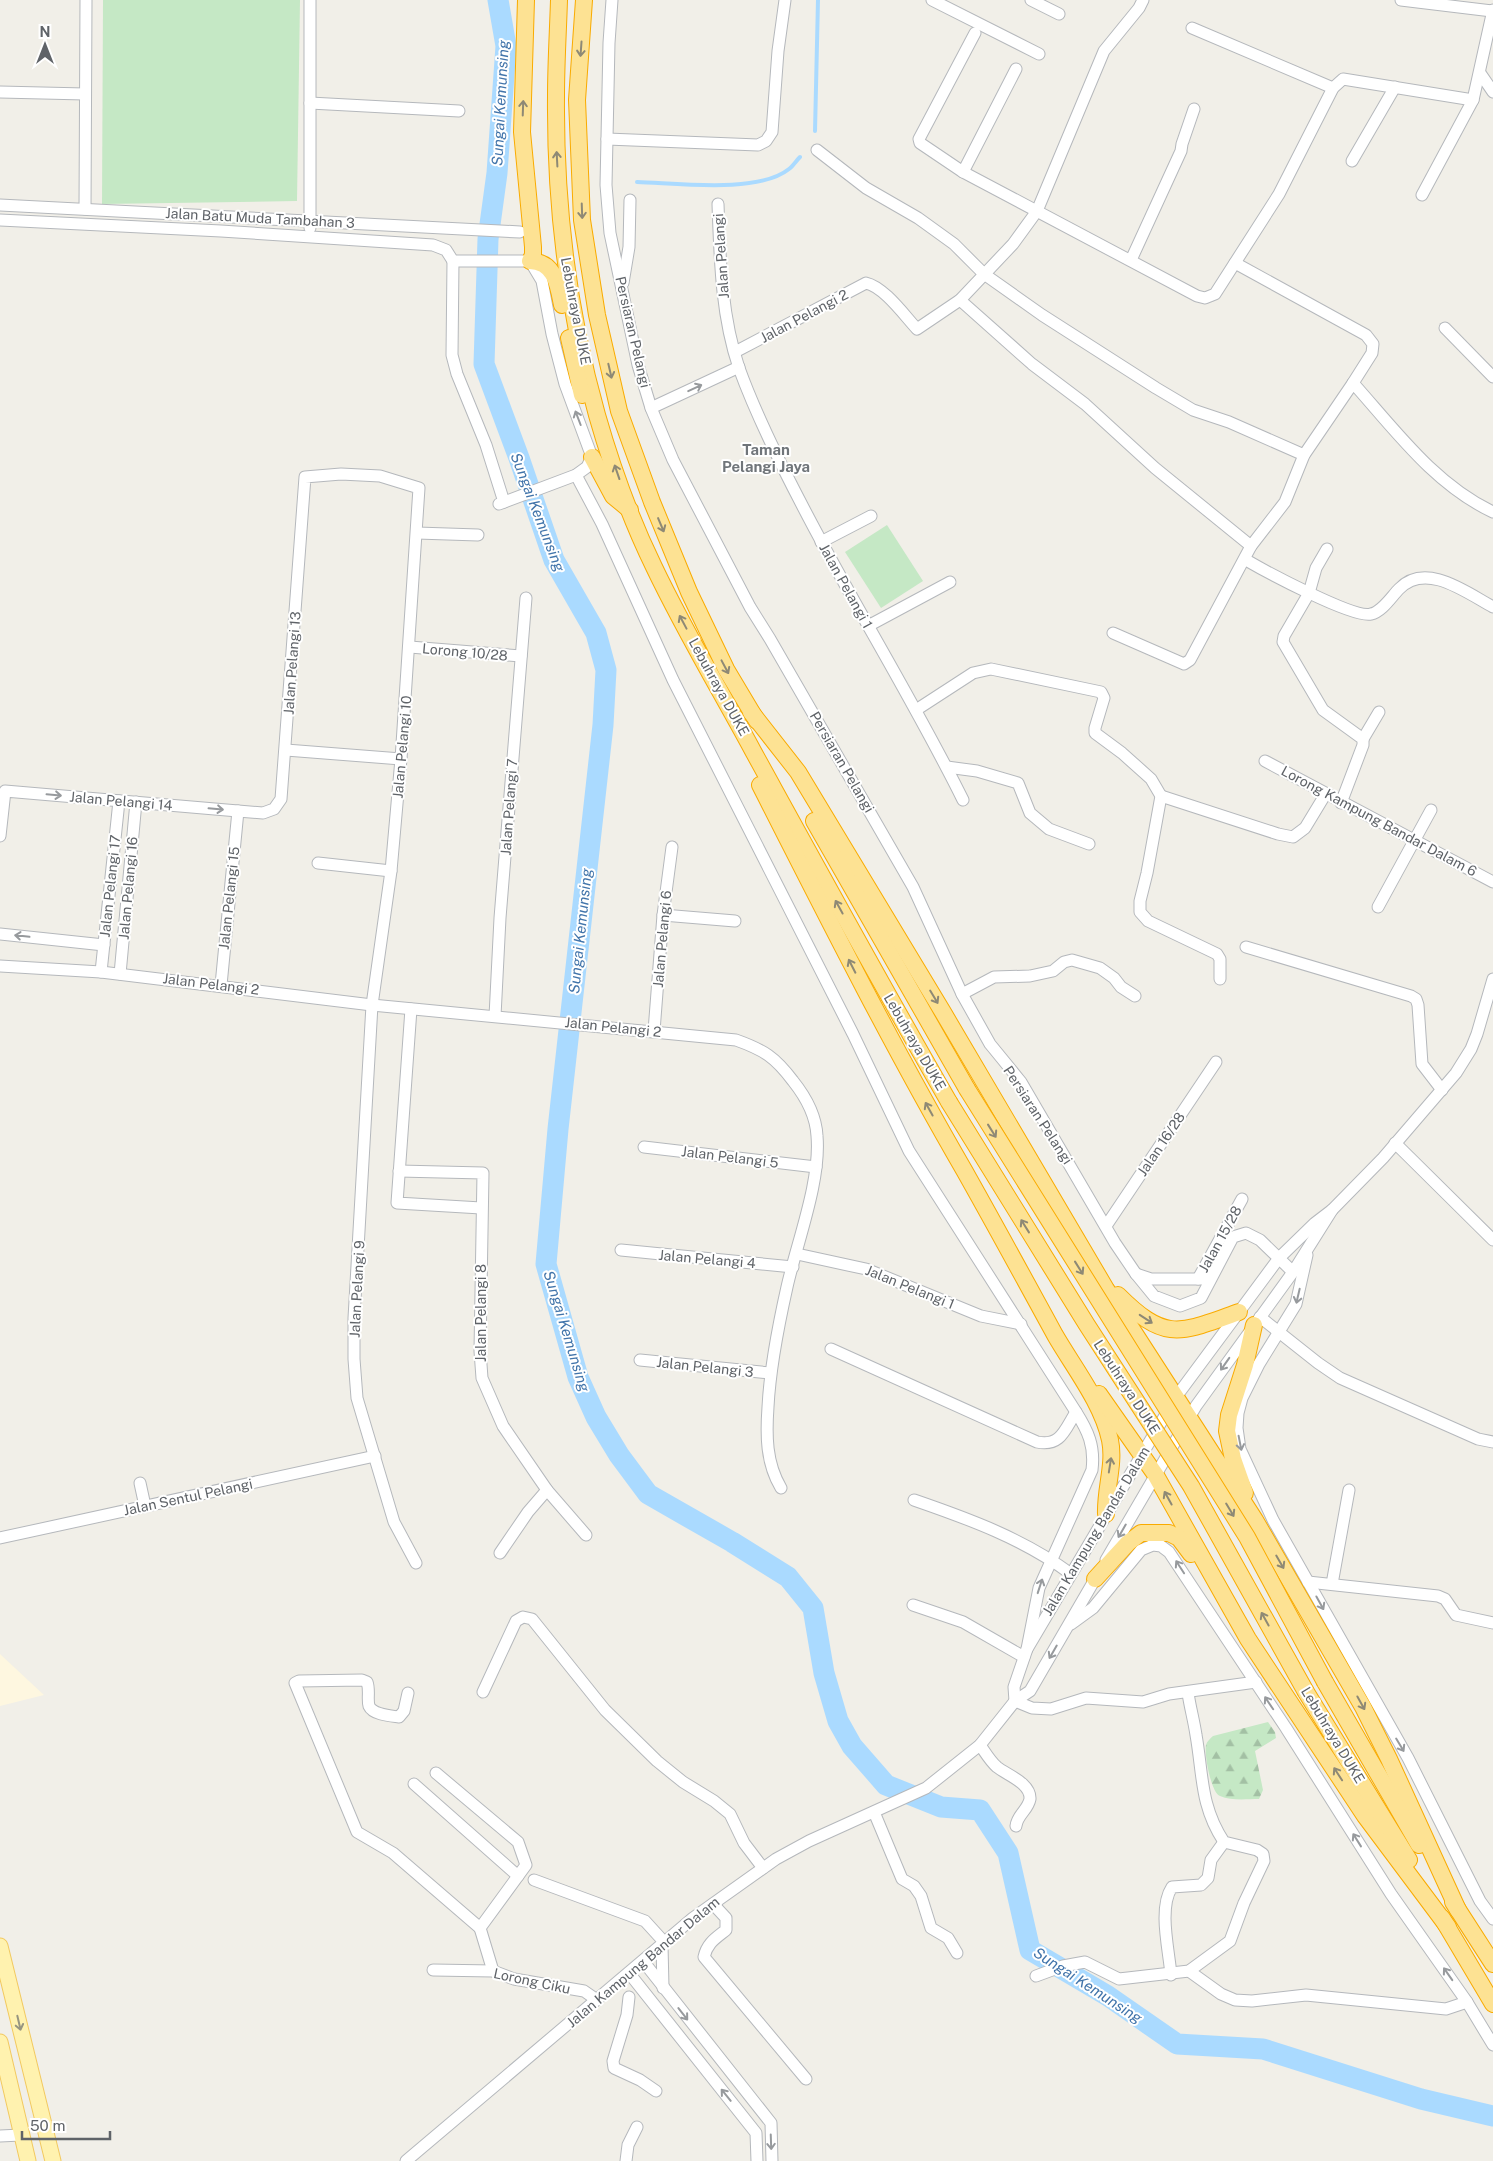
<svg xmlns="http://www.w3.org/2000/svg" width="1493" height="2161" font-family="'Public Sans',sans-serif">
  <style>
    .commercial { fill: #fef7e0 }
    .forest { fill: url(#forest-firs) }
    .park { fill: #c5e8c5 }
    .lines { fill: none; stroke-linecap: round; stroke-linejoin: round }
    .stream { stroke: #aadaff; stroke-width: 4 }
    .river { stroke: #aadaff; stroke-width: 21 }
    .minor-casing { stroke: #b5b8bc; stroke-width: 13 }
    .major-casing { stroke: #f2c960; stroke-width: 17 }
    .highway-casing { stroke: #f9ab00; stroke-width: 18 }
    .minor { stroke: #fff; stroke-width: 11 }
    .major { stroke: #fff2af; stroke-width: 15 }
    .highway { stroke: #fde293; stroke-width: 16 }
    .highway-bridge-casing { stroke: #f9ab00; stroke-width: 18; stroke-linecap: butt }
    .highway-bridge { stroke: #fde293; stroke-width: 16 }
    .oneway { stroke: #8e8975 }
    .oneway2 { stroke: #979a9d }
    .oneway3 { stroke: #979581 }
    .labels { text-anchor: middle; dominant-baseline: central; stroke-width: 4; stroke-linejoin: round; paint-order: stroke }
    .street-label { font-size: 14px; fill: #5f6368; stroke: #fff }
    .water-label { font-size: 15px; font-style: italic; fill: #4174aa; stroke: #fff }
    .neighbourhood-label { font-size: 15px; font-weight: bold; fill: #70757a; stroke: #fff }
  </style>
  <defs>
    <pattern id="forest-firs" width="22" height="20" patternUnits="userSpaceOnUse" patternTransform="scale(1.25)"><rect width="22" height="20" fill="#c5e8c5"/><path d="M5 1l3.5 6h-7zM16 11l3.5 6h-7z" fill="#a3c0a4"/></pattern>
  </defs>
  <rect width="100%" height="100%" fill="#f1efe8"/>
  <path class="commercial" d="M 0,1654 L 44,1695 L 0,1706 Z"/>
  <path class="forest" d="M 1268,1722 L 1275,1732 L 1276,1738 L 1255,1751 L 1263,1790 L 1259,1799 C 1247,1799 1231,1801 1220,1796 C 1211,1793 1204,1754 1206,1745 C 1207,1741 1210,1739 1213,1736 Z"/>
  <g class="park">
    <path d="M 103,0 L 300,0 L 297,201 L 102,204 Z"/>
    <path d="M 887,525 L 923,581 L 881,608 L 845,552 Z"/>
  </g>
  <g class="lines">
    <g class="stream">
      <path d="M 815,131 L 818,0"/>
      <path d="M 637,182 C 676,183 758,194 789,169 C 793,166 796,161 800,157"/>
    </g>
    <path class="river" d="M 498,0 L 506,46 L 497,173 L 488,239 L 484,364 L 519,458 L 554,560 L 596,633 L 606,670 L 603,725 L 558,1129 L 546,1264 L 578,1377 L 596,1417 L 619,1455 L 648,1494 L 732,1542 L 788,1577 L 813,1608 L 824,1673 L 838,1721 L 852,1746 L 886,1785 L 941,1807 L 980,1810 L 1008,1853 L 1030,1950 L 1108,1996 L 1177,2044 L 1263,2049 L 1421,2099 L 1493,2116"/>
    <defs>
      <g id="minor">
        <path d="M 612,0 L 609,43 L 606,185 L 610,233 L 638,365 L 651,408 L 673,460 L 750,607 L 770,639 L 913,887 L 962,994 L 990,1044 L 1021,1082 L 1115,1243 L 1136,1274 L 1154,1296 L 1180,1306 L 1201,1298 L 1233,1237 L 1246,1233 L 1260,1240 L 1293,1272"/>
        <path d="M 932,0 L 1039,54"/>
        <path d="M 1031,0 L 1059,14"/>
        <path d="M 1401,0 L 1492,11"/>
        <path d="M 1192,28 L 1333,88"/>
        <path d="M 975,33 L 919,139 L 920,143 L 963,172 L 1197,296 L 1205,298 L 1215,294 L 1279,194 L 1333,88 L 1343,79 L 1473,100"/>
        <path d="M 1480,73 L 1493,92"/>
        <path d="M 0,92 L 85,94"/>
        <path d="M 310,103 L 459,111"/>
        <path d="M 607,139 L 758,145 L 766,141 L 772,132 L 778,51 L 785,0"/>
        <path d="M 817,150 L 866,188 L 918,218 L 954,244 L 984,274 L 1042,315 L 1156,388 L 1193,410 L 1229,422 L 1304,455"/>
        <path d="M 1352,161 L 1395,87"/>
        <path d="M 963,172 L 1016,69"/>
        <path d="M 1422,195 L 1473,100 L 1493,10"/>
        <path d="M 718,204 C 720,259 721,315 739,368 C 756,415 779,461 802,505 C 853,604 913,699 963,800"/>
        <path d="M 0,205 L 520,232"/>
        <path d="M 85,209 L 86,0"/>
        <path d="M 0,220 L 221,231 L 433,245 L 446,250 L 453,261 L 530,261 L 542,281 L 552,334 L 565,384 L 592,457 L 587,467 L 576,475 L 499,504"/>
        <path d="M 310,228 L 310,0"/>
        <path d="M 1131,260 L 1181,151 L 1182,144 L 1194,109"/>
        <path d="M 453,261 L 452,355 L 457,374 L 486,445 L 504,502"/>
        <path d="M 1235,263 L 1366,335 L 1373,344 L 1372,353 L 1353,383"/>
        <path d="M 623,283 L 629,247 L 630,200"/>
        <path d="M 960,300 L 1032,364 L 1085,404 L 1155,468 L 1251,546"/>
        <path d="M 1445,328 L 1493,377"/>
        <path d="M 735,352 L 866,283 C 884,287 904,315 917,329 L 960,300 L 1013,244 L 1037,211 L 1104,51 L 1139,8 L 1143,0"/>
        <path d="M 651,408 L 739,367"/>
        <path d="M 576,475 L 602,524 L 673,680 L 853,1034 L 909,1151 L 1076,1412 C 1088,1431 1095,1446 1092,1470 L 1039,1588 L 1027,1649"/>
        <path d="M 417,533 L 478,535"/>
        <path d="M 821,542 L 871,516"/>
        <path d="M 1327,549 L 1316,568 L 1309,593 L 1284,636 L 1283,642 L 1323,710 L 1363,739 L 1363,745 L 1341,803"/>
        <path d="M 1246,560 C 1265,571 1354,619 1371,614 C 1382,612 1392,596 1399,589 C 1426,561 1467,593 1493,607"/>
        <path d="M 868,626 L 950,582"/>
        <path d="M 1113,633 L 1184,664 L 1190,660 L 1251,546 L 1285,502 L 1304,455 L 1353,383 C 1395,430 1435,485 1493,512"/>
        <path d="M 410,647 L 521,656"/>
        <path d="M 916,710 L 973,673 L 991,669 L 1101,692 L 1104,698 L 1095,728 L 1095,733 L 1122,753 L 1151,779 L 1161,796 L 1147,873 L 1140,901 L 1140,912 L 1148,921 L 1217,954 L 1220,959 L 1220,979"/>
        <path d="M 1363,739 L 1379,712"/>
        <path d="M 286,750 L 401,759"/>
        <path d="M 1265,761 L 1493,882"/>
        <path d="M 947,767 L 977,771 L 1018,783 L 1030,813 L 1049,829 L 1089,844"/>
        <path d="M 1161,796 L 1278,834 L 1293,837 L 1305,828 L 1325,795"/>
        <path d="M 0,836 L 5,791 L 238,811 L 263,813 L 274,809 L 281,799 L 305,477 L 341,474 L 380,476 L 419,488 L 401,759 L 391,871 L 372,1005 L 354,1318 L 354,1359 L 357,1398 L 394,1522 L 416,1563"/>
        <path d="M 318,863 L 391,871"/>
        <path d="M 1378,907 L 1431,810"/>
        <path d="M 663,915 L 735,921"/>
        <path d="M 0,934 L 104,945"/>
        <path d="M 1246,947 L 1411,996 L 1416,999 L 1418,1005 L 1422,1064 L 1442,1090"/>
        <path d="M 0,966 L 101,972 L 372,1005 L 736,1040 C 764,1050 775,1057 793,1081 C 805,1096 816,1115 817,1136 C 821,1181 797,1242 787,1287 C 778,1327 770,1367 768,1407 C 766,1435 766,1463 781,1488"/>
        <path d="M 101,972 L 119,801"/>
        <path d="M 120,974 L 136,802"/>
        <path d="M 221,985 L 238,811"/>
        <path d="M 962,994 L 994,977 L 1030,976 L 1053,971 L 1064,962 L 1072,960 L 1100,968 L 1114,978 L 1121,987 L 1135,996"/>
        <path d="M 411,1009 L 397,1203 L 481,1208"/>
        <path d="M 495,1016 L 500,918 L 526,598"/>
        <path d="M 654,1031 L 663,915 L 672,847"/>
        <path d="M 1395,1143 L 1493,1240"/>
        <path d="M 644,1147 L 816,1167"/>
        <path d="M 399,1171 L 483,1173 L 480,1351 L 482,1378 L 503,1426 L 547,1490 L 586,1535"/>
        <path d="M 1106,1226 L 1216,1062"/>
        <path d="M 621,1250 L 793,1267"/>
        <path d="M 797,1254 L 866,1269 L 981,1316 L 1021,1324"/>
        <path d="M 1307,1255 L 1296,1304 L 1259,1364 L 1242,1398 L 1238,1413 L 1237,1428 L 1240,1449 L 1273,1520 L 1408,1758 L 1480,1901 L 1493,1919"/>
        <path d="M 1136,1274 L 1151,1279 L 1204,1279"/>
        <path d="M 1198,1279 L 1242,1199"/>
        <path d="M 1260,1317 L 1318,1363 L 1340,1378 L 1478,1439 L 1493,1442"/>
        <path d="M 831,1349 L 1037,1442 C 1061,1447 1065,1429 1076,1412"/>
        <path d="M 640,1360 L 770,1373"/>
        <path d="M 140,1483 L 145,1506"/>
        <path d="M 914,1500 C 969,1519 1024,1539 1071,1574"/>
        <path d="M 0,1538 L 375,1456"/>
        <path d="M 500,1553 L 528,1512 L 547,1490"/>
        <path d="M 1106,1560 L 1196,1406 L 1293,1272 L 1332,1210"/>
        <path d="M 1308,1582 L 1438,1596 L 1445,1599 L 1456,1615 L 1493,1623"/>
        <path d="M 1332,1584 L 1349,1490"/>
        <path d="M 913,1605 L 963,1622 L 1024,1657"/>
        <path d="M 1071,1624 L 1093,1608 L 1141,1550 L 1153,1545 L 1161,1546 L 1169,1552 L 1286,1728 L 1391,1894 L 1467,2002 L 1493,2045"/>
        <path d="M 483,1692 L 516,1621 L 523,1617 L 532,1619 L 605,1710 L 657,1761 L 683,1782 L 714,1801 L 730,1814 L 744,1843 L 763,1868"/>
        <path d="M 408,1693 L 404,1711 L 399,1717 C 392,1716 373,1715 369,1706 C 367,1699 370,1690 367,1682 L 362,1680 L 299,1681 L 295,1683 L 357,1832 L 393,1853 L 480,1928"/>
        <path d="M 1015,1701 L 1014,1687 L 1027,1649 L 1176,1397 L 1279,1258 L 1315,1223 L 1332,1210 L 1383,1158 L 1456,1073 L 1471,1049 L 1477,1034 L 1493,979"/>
        <path d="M 1015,1701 L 1032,1708 L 1051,1709 L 1086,1698 L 1143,1702 L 1169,1694 L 1256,1682"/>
        <path d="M 980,1745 C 985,1752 990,1761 997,1767 C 1007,1775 1031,1783 1030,1799 C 1028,1810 1017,1815 1016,1826"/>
        <path d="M 436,1773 L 518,1842 L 526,1865 L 480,1928 L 493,1971"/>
        <path d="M 414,1784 L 518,1876"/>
        <path d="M 874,1812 L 902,1879 L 914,1886 L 921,1896 L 931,1928 L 948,1938 L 957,1953"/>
        <path d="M 534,1880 L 645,1921 L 665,1943"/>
        <path d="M 713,1904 L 726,1918 L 726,1930 C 716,1938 707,1943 704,1957 L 806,2079"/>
        <path d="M 662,1945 L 663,1988"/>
        <path d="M 643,1961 L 771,2123 L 772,2161"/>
        <path d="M 433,1970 L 493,1971 L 514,1979 L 584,1991 L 597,2000"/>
        <path d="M 1189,1971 L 1221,1994 L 1235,2000 L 1252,2001 L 1306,1995 L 1446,2009 L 1467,2002"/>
        <path d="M 629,1973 L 756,2133 L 757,2161"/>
        <path d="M 1171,1975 C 1169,1950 1158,1908 1172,1887 L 1201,1885 L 1208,1878 L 1211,1860 L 1224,1842"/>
        <path d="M 1036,1976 L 1063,1966 L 1085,1962 L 1119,1979 L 1189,1971 L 1230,1941 L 1244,1903 L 1264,1861 L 1263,1854 L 1257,1850 L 1224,1842 C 1200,1806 1203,1774 1196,1735 C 1194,1721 1190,1707 1188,1693"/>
        <path d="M 629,1997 L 627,2015 L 613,2061 L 614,2068 L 640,2080 L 656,2091"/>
        <path d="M 0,2136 L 21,2135"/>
        <path d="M 406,2161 L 693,1918 L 776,1859 L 809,1841 L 926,1788 L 980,1745 L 1015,1701 L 1030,1691 L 1098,1574"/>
        <path d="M 626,2161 L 628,2145 L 637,2127"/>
      </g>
      <g id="major">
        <path d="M 0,1946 L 53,2161"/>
        <path d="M 0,2042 L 28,2161"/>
      </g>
      <g id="highway">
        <path d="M 526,0 L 522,132 L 533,247 L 533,255 L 530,261 C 555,262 558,284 562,305"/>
        <path d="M 559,0 C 558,32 556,64 556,96 C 555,203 568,312 597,415 C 611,464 632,522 654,567 C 684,630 720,690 753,751 C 818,869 882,986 949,1102"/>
        <path d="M 584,0 L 577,100 L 582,220 L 597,315 L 619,411 L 652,502 L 689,592 L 726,669 L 757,721"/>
        <path d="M 569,338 L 582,395"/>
        <path d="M 592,457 L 613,496 L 630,510"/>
        <path d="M 751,712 L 798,772 L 944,1014 L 1106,1289 L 1255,1520 L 1363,1707 L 1389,1759 L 1458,1910"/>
        <path d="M 760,785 C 826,915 891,1044 964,1170 C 995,1225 1025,1280 1055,1335 C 1074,1368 1102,1403 1110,1440 C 1115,1464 1105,1489 1106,1514"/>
        <path d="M 814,821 L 967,1089"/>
        <path d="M 1118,1295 C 1166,1343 1180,1333 1239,1312"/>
        <path d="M 1099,1394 L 1155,1474 L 1248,1639 L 1365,1816 L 1448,1927"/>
        <path d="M 1245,1493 L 1233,1459 L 1227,1431 L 1229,1415 L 1245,1365 L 1254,1325"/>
        <path d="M 1095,1579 L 1128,1543 L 1141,1533 L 1169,1533 L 1179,1538 L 1191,1554"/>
        <path d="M 1325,1682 L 1419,1845"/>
        <path d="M 1306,1692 L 1409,1860"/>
        <path d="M 1453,1902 L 1493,1964"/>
        <path d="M 1442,1918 L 1493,2004"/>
      </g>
    </defs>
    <use href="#minor" class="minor-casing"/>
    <use href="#major" class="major-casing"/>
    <use href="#highway" class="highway-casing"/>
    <use href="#minor" class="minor"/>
    <use href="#major" class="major"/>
    <use href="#highway" class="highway"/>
    <defs>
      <g id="highway-bridge">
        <path d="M 967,1089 L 1247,1537 L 1325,1682"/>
        <path d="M 949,1102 L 1087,1325 L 1191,1486 L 1306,1692"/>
      </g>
    </defs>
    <use href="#highway-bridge" class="highway-bridge-casing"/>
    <use href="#highway-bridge" class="highway-bridge"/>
  </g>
  <defs><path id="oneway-shaft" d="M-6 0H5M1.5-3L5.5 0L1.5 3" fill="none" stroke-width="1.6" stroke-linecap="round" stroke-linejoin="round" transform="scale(1.25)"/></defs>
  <g class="oneway">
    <use href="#oneway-shaft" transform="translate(581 49) rotate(94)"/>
    <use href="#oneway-shaft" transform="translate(523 108) rotate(-88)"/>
    <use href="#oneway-shaft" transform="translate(557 159) rotate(-93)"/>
    <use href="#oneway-shaft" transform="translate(582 211) rotate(88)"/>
    <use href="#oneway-shaft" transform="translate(610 371) rotate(77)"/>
    <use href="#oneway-shaft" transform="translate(617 472) rotate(-109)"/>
    <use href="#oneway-shaft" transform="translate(661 525) rotate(67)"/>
    <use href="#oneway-shaft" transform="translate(683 622) rotate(-118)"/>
    <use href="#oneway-shaft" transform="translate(725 667) rotate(62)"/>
    <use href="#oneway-shaft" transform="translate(839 907) rotate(-119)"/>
    <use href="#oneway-shaft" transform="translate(852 966) rotate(-117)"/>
    <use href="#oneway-shaft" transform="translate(934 997) rotate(59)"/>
    <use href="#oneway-shaft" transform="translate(929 1109) rotate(-119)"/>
    <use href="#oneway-shaft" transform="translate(992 1131) rotate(58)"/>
    <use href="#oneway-shaft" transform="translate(1025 1226) rotate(-122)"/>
    <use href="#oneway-shaft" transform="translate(1079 1268) rotate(58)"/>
    <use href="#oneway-shaft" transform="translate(1146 1319) rotate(33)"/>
    <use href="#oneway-shaft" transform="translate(1110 1465) rotate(-81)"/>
    <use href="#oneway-shaft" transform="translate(1168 1498) rotate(-119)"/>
    <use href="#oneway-shaft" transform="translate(1230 1510) rotate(59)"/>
    <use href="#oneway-shaft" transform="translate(1280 1562) rotate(60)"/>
    <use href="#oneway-shaft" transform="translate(1265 1619) rotate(-119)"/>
    <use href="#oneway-shaft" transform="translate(1361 1703) rotate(61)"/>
    <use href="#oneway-shaft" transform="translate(1338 1774) rotate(-123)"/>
  </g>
  <g class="oneway2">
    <use href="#oneway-shaft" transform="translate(695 388) rotate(-25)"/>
    <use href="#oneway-shaft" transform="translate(578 418) rotate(-111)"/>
    <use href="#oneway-shaft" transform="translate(54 795) rotate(5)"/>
    <use href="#oneway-shaft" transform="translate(216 809) rotate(5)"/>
    <use href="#oneway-shaft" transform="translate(22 936) rotate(-174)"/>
    <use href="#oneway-shaft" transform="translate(1298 1296) rotate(103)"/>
    <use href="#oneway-shaft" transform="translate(1225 1364) rotate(125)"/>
    <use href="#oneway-shaft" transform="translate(1240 1443) rotate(79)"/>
    <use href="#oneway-shaft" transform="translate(1122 1531) rotate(120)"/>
    <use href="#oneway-shaft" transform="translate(1180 1567) rotate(-123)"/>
    <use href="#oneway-shaft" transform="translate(1040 1586) rotate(-72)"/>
    <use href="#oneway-shaft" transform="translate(1320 1603) rotate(61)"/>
    <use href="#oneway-shaft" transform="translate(1053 1652) rotate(120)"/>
    <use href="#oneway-shaft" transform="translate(1269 1703) rotate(-124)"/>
    <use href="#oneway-shaft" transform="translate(1400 1745) rotate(59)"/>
    <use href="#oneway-shaft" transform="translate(1357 1840) rotate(-122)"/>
    <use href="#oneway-shaft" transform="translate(1448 1974) rotate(-125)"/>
    <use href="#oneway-shaft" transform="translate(683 2014) rotate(52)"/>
    <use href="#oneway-shaft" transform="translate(726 2095) rotate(-129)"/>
    <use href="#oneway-shaft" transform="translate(771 2142) rotate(88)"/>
  </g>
  <use class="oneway3" href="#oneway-shaft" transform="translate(19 2023) rotate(77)"/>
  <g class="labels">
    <g class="street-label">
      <text transform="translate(260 218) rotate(3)">Jalan Batu Muda Tambahan 3</text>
      <text transform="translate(721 256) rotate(-94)">Jalan Pelangi</text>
      <text transform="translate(576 311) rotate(79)">Lebuhraya DUKE</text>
      <text transform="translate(804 316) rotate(-28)">Jalan Pelangi 2</text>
      <text transform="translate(633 332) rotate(77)">Persiaran Pelangi</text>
      <text transform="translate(846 586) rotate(61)">Jalan Pelangi 1</text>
      <text transform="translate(465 652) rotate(5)">Lorong 10/28</text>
      <text transform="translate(292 663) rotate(-86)">Jalan Pelangi 13</text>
      <text transform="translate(719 687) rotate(61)">Lebuhraya DUKE</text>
      <text transform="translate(402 747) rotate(-85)">Jalan Pelangi 10</text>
      <text transform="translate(842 762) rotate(60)">Persiaran Pelangi</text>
      <text transform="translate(121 801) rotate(5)">Jalan Pelangi 14</text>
      <text transform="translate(509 807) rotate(-86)">Jalan Pelangi 7</text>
      <text transform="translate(1379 821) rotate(28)">Lorong Kampung Bandar Dalam 6</text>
      <text transform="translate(110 886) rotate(-84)">Jalan Pelangi 17</text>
      <text transform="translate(128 888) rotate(-85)">Jalan Pelangi 16</text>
      <text transform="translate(229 898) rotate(-84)">Jalan Pelangi 15</text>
      <text transform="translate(662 939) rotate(-85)">Jalan Pelangi 6</text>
      <text transform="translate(211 984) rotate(7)">Jalan Pelangi 2</text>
      <text transform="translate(613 1027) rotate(6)">Jalan Pelangi 2</text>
      <text transform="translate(915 1042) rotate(60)">Lebuhraya DUKE</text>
      <text transform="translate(1038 1115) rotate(57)">Persiaran Pelangi</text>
      <text transform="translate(1161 1144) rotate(-56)">Jalan 16/28</text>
      <text transform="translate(730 1157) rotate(7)">Jalan Pelangi 5</text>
      <text transform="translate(1220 1239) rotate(-61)">Jalan 15/28</text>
      <text transform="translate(707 1259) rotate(5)">Jalan Pelangi 4</text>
      <text transform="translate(910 1287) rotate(22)">Jalan Pelangi 1</text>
      <text transform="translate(357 1289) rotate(-87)">Jalan Pelangi 9</text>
      <text transform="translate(481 1313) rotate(-90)">Jalan Pelangi 8</text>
      <text transform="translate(705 1367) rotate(6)">Jalan Pelangi 3</text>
      <text transform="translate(1127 1387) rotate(57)">Lebuhraya DUKE</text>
      <text transform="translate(188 1497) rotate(-12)">Jalan Sentul Pelangi</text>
      <text transform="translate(1096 1531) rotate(-59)">Jalan Kampung Bandar Dalam</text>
      <text transform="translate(1333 1735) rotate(59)">Lebuhraya DUKE</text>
      <text transform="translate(643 1962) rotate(-40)">Jalan Kampung Bandar Dalam</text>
      <text transform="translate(532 1981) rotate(12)">Lorong Ciku</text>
    </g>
    <g class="water-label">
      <text transform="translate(500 103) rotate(-87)">Sungai Kemunsing</text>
      <text transform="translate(538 512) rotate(69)">Sungai Kemunsing</text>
      <text transform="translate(580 931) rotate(-84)">Sungai Kemunsing</text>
      <text transform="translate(567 1331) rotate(73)">Sungai Kemunsing</text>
      <text transform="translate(1088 1985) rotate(33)">Sungai Kemunsing</text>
    </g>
    <g class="neighbourhood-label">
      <text x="766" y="449">Taman<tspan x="766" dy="17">Pelangi Jaya</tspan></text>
    </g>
  </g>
  <g transform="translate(45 45)" stroke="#ffffff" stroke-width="4" paint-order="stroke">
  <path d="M0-4L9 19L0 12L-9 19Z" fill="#5f6368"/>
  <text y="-8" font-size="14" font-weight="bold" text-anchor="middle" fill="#5f6368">N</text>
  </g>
  <path d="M22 2131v8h88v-8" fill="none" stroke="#5f6368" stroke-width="2.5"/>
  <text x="30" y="2131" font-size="15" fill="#5f6368" stroke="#ffffff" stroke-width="4" paint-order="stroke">50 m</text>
</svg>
